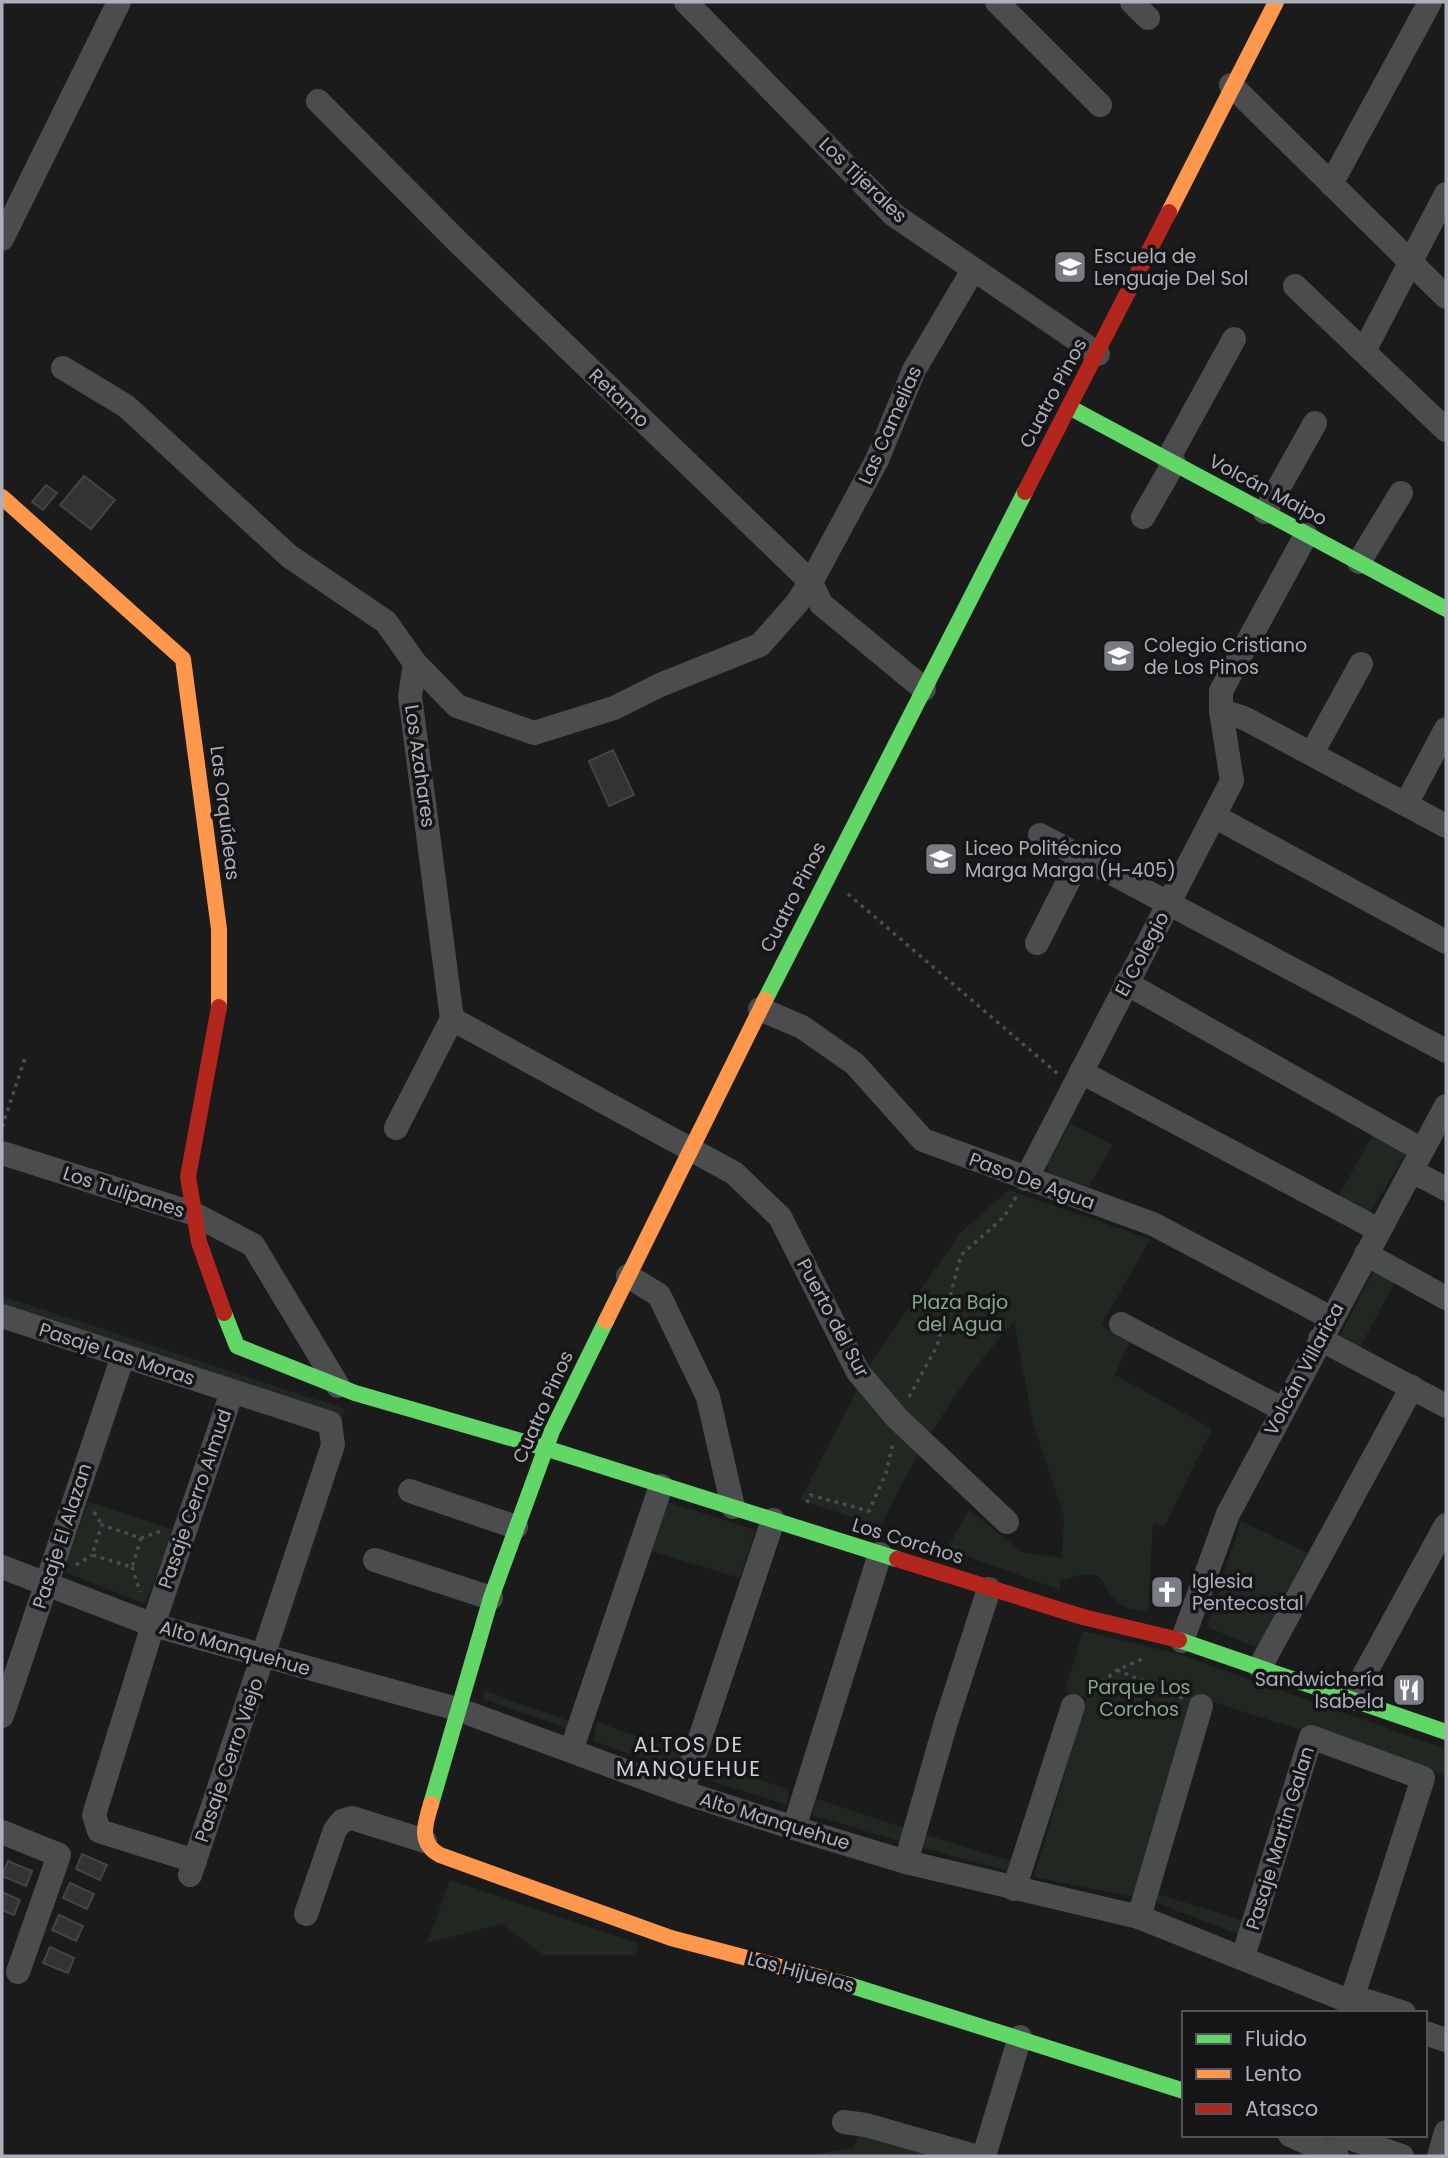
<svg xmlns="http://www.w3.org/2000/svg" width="1448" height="2158" font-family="Poppins,sans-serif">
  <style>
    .green { fill: #212822 }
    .building { fill: #333; stroke: #434447; stroke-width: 2 }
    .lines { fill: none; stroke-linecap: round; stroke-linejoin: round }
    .path { stroke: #4c4d50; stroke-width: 3.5; stroke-dasharray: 3.5 5; stroke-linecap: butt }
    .street { stroke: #4b4c4e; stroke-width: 24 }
    .fast { stroke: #63d668; stroke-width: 16 }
    .slow { stroke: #ff974d; stroke-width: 16 }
    .jam { stroke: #b3261e; stroke-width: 16 }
    .labels { text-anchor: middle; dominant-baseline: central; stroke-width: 7; stroke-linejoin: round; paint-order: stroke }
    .street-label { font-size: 19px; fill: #adb0bb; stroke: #151517 }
    .poi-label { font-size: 19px; fill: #adb0bb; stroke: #151517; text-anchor: start }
    .park-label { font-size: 19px; fill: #84a689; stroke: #151517 }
    .neighbourhood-label { font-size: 21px; letter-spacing: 2px; fill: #cecfd7; stroke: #151517 }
  </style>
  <rect width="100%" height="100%" fill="#1b1b1b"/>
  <g class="green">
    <path d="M 1070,1123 L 1113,1145 L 1088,1188 L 1048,1173 L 1047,1164 Z"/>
    <path d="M 1374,1132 L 1408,1150 L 1368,1216 L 1337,1199 Z"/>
    <path d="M 1009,1190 L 1150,1239 L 1101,1326 L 1130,1340 L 1115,1375 L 1212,1429 L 1164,1527 L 1153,1522 L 1148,1612 C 1141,1611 1131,1610 1125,1607 C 1093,1588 1116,1562 1060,1581 L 1060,1590 L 947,1549 L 969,1510 L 1022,1552 L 1062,1558 L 1064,1517 L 1033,1423 L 1014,1322 C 957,1384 917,1451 881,1526 L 800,1500 L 872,1361 L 960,1233 Z"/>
    <path d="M 1375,1269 L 1396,1280 L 1359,1349 L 1339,1337 Z"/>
    <path d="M 2,1296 L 345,1409 L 341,1422 L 2,1309 Z"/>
    <path d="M 664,1501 L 755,1530 L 740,1578 L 650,1551 Z"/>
    <path d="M 89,1502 L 174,1530 L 145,1604 L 62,1571 Z"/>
    <path d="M 1241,1521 L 1314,1556 L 1263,1650 L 1207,1627 Z"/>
    <path d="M 1083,1631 L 1175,1653 L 1446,1749 L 1446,1776 L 1194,1696 L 1133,1897 L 1034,1877 L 1087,1698 L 1065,1691 Z"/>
    <path d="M 485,1691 L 572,1722 L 571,1730 L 483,1699 Z"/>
    <path d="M 597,1722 L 684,1753 L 678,1771 L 594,1741 Z"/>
    <path d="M 707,1761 L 789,1790 L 787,1805 L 702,1778 Z"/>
    <path d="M 816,1799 L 908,1829 L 903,1842 L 812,1815 Z"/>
    <path d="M 923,1834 L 1014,1862 L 1011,1872 L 920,1847 Z"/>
    <path d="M 450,1880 L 638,1943 L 637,1955 L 543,1955 L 502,1924 L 427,1943 Z"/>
    <path d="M 1158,1894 L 1241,1920 L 1245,1928 L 1240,1935 L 1157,1903 Z"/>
    <path d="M 861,2132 L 936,2156 L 823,2156 L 823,2153 L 853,2148 Z"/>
  </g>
  <g class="building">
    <path d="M 84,476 L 115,500 L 91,529 L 60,505 Z"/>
    <path d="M 46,485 L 57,493 L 43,510 L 32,502 Z"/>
    <path d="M 613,750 L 634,795 L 609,806 L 589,761 Z"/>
    <path d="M 82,1854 L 107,1865 L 100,1880 L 76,1869 Z"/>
    <path d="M 8,1861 L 32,1871 L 26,1886 L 2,1876 Z"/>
    <path d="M 70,1883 L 94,1894 L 87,1909 L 63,1898 Z"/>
    <path d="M 2,1892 L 20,1900 L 14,1915 L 2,1910 Z"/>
    <path d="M 59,1915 L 83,1926 L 76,1941 L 52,1930 Z"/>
    <path d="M 50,1947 L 74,1958 L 68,1973 L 43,1963 Z"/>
  </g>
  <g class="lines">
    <g class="path">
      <path d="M 848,894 L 1058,1074"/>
      <path d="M 2,1127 L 25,1058"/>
      <path d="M 909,1397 L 937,1346 L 961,1255 L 1004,1217 L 1016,1197"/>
      <path d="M 807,1503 L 810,1495 L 869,1511 L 886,1473 L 893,1443"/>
      <path d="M 94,1512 L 102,1525"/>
      <path d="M 141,1538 L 132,1567 L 92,1555 L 102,1525 L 141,1538 L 161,1531"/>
      <path d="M 76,1565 L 92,1555"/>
      <path d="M 132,1567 L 140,1592"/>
      <path d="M 1117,1670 L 1183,1698"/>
      <path d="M 1089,1693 L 1117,1670 L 1142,1659"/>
    </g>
    <g class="street">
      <path d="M 686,2 L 894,215 L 1098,354"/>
      <path d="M 997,2 L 1100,105"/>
      <path d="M 1132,2 L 1148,18"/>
      <path d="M 1231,85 L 1446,297"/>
      <path d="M 318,101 L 460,244 L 811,582 L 821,604 L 924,689"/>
      <path d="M 1331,184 L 1430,2"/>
      <path d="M 2,239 L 119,2"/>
      <path d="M 1295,286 L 1446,430"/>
      <path d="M 1364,351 L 1446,194"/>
      <path d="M 63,368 L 126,406 L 289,556 L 386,622 L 415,663 L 457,706 L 534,733 L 614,708 L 660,685 L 760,645 L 797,603 L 811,582 L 877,460 L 914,370 L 973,270"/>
      <path d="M 1168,459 L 1234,339"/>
      <path d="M 1265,512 L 1315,423"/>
      <path d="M 1143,517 L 1174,463"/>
      <path d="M 1359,562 L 1401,493"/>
      <path d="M 415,663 L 410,696 L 452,1019"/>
      <path d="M 1221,711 L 1244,718 L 1446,826"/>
      <path d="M 1312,753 L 1361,664"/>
      <path d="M 1406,804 L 1446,729"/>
      <path d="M 1214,816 L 1446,942"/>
      <path d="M 1040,835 L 1446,1051"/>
      <path d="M 1037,943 L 1081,856"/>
      <path d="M 1126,983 L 1422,1150"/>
      <path d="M 760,1009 L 802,1027 L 855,1064 L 923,1140 L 1153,1224 L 1331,1318"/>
      <path d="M 452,1019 L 734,1173 L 780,1217 L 858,1372 L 897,1418 L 1007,1522"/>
      <path d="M 1081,1072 L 1379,1230"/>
      <path d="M 396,1128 L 452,1019"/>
      <path d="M 2,1153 L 192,1213 L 253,1245 L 338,1386"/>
      <path d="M 1412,1171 L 1446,1189"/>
      <path d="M 1026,1179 L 1232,781 L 1221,711 L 1221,691 L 1306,535"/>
      <path d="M 1366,1254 L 1446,1298"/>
      <path d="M 628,1276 L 659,1295 L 708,1397 L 733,1507"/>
      <path d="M 2,1316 L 330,1423 L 333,1445 L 190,1875"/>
      <path d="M 1121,1324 L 1282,1409"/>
      <path d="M 1320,1339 L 1446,1406"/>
      <path d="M 410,1491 L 516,1527"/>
      <path d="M 375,1560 L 491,1598"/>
      <path d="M 2,1567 L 153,1625 L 457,1709 L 682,1792 L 794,1828 L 906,1862 L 1139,1917 L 1351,2002 L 1365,2013"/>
      <path d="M 1182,1641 L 1228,1514 L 1446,1106"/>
      <path d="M 1260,1667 L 1412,1387"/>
      <path d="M 1351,1699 L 1446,1525"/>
      <path d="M 2,1716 L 123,1356"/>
      <path d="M 571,1751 L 661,1486"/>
      <path d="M 682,1792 L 773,1520"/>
      <path d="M 794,1828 L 880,1554"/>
      <path d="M 2,1832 L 59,1855 L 18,1972"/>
      <path d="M 195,1861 L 99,1831 L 94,1815 L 153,1625 L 232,1392"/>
      <path d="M 906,1862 L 946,1722 L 989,1589"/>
      <path d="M 1014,1889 L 1073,1706"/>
      <path d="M 306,1914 L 335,1830 L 342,1821 L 352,1818 L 425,1841"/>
      <path d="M 1139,1917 L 1201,1706"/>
      <path d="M 1243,1957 L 1311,1737 L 1423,1778 L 1351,2002"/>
      <path d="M 1351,2002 L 1367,2001 L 1404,2013"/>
      <path d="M 1425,2033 L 1446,2040"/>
      <path d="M 844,2122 L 866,2125 L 975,2156"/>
      <path d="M 1290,2135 L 1337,2156"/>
      <path d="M 1340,2135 L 1402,2156"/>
      <path d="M 984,2156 L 1020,2037"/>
      <path d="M 1439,2156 L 1446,2132"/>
    </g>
    <g class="fast">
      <path d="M 1069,407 L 1446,609"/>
      <path d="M 765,1000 L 1025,492"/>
      <path d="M 224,1313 L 237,1346 L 355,1393 L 545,1448 L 897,1559"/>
      <path d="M 1179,1640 L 1446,1732"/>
      <path d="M 431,1804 L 491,1598 L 552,1431 L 606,1321"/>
      <path d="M 849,1985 L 1184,2091"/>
    </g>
    <g class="slow">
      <path d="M 1169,212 L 1276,2"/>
      <path d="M 2,497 L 183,659 L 219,929 L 219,1007"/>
      <path d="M 606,1321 L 765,1000"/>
      <path d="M 431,1804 C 425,1824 418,1843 440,1855 L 671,1938 L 849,1985"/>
    </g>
    <g class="jam">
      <path d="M 1025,492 L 1169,212"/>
      <path d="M 219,1007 L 188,1177 L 199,1242 L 224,1313"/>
      <path d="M 897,1559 L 1083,1617 L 1179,1640"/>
    </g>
  </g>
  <defs>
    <symbol id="school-square" viewBox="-11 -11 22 22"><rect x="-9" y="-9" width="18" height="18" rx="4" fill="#7a7c83" stroke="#151517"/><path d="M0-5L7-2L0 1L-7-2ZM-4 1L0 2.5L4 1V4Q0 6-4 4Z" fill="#fff"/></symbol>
    <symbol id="church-square" viewBox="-11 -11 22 22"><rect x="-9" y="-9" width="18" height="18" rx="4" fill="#7a7c83" stroke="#151517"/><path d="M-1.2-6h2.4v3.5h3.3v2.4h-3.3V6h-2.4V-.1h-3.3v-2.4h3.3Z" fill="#fff"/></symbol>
    <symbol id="restaurant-square" viewBox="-11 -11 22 22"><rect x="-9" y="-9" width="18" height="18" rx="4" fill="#7a7c83" stroke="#151517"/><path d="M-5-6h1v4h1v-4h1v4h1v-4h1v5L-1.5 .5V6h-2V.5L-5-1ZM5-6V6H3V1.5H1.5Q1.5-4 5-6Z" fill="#fff"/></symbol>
  </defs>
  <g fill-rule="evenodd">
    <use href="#school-square" x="1051" y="248" width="38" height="38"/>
    <use href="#school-square" x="1100" y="637" width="38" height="38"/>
    <use href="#school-square" x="922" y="840" width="38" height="38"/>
    <use href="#church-square" x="1148" y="1573" width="38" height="38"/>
    <use href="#restaurant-square" x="1390" y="1671" width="38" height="38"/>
  </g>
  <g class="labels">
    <g class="street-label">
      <text transform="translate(863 180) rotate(44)">Los Tijerales</text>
      <text transform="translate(1053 393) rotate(-62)">Cuatro Pinos</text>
      <text transform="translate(619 398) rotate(44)">Retamo</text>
      <text transform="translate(890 425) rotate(-66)">Las Camelias</text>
      <text transform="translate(1268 490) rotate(28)">Volcán Maipo</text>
      <text transform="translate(420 766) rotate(82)">Los Azahares</text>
      <text transform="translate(225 813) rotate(83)">Las Orquídeas</text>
      <text transform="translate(793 897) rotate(-63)">Cuatro Pinos</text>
      <text transform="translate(1142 954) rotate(-62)">El Colegio</text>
      <text transform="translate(1032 1181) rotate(20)">Paso De Agua</text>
      <text transform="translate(124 1192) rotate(18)">Los Tulipanes</text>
      <text transform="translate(833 1318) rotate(62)">Puerto del Sur</text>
      <text transform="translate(117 1354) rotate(18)">Pasaje Las Moras</text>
      <text transform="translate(1304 1369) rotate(-62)">Volcán Villarica</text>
      <text transform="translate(543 1407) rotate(-66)">Cuatro Pinos</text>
      <text transform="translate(195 1499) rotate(-71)">Pasaje Cerro Almud</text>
      <text transform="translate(62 1536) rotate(-72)">Pasaje El Alazan</text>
      <text transform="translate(908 1541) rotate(17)">Los Corchos</text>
      <text transform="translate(235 1648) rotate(16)">Alto Manquehue</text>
      <text transform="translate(229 1760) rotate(-71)">Pasaje Cerro Viejo</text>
      <text transform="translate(775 1821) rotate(17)">Alto Manquehue</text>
      <text transform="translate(1280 1838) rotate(-73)">Pasaje Martin Galan</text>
      <text transform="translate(801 1972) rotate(15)">Las Hijuelas</text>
    </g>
    <g class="poi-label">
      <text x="1094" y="256">Escuela de<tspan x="1094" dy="22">Lenguaje Del Sol</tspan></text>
      <text x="1144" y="645">Colegio Cristiano<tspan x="1144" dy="22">de Los Pinos</tspan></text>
      <text x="965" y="848">Liceo Politécnico<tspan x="965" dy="22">Marga Marga (H-405)</tspan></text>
      <text x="1192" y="1581">Iglesia<tspan x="1192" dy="22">Pentecostal</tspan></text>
      <text x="1384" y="1679" text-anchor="end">Sandwichería<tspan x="1384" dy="22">Isabela</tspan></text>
    </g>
    <g class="park-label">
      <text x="960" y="1302">Plaza Bajo<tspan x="960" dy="22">del Agua</tspan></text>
      <text x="1139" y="1687">Parque Los<tspan x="1139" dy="22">Corchos</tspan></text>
    </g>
    <g class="neighbourhood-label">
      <text x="689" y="1744">ALTOS DE<tspan x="689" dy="24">MANQUEHUE</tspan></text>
    </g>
  </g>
  <rect width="1448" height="2158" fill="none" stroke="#adb0bb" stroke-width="7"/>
  <rect x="1182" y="2011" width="245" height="126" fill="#151517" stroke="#525359" stroke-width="2"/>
  <rect x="1196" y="2034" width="35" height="10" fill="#63d668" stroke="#525359" stroke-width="2"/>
  <text x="1245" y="2046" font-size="21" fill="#adb0bb">Fluido</text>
  <rect x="1196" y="2069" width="35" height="10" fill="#ff974d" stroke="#525359" stroke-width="2"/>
  <text x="1245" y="2081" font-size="21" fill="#adb0bb">Lento</text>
  <rect x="1196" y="2104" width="35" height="10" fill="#b3261e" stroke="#525359" stroke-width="2"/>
  <text x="1245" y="2116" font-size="21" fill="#adb0bb">Atasco</text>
</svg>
